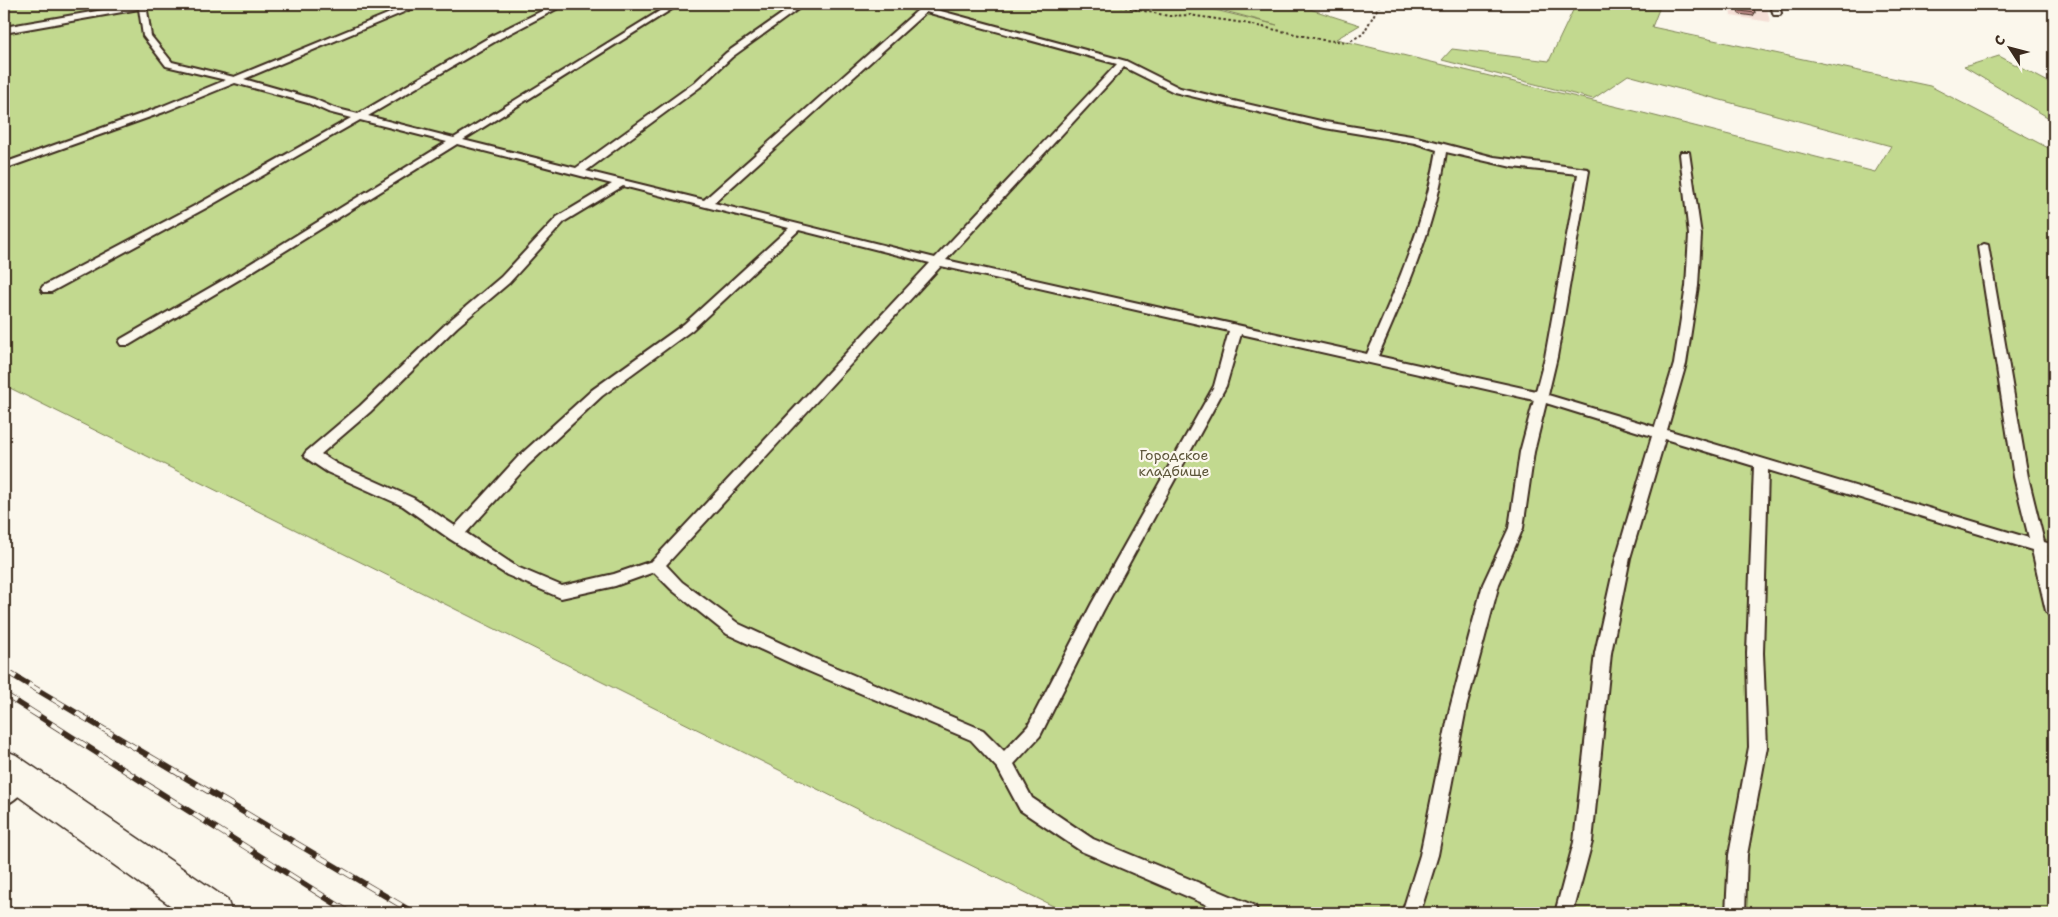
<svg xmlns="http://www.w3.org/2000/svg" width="2058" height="917" font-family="'Shantell Sans',sans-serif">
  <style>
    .built { fill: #f4dfd6 }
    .green { fill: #c2d98f; stroke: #7e8256 }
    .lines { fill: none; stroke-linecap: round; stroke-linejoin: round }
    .service-casing { stroke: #3b2a1e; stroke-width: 4 }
    .tertiary-casing { stroke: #3b2a1e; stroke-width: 3 }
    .path { stroke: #3b2a1e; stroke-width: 2; stroke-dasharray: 2.5 2.5; stroke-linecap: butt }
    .service { fill: #fbf7ec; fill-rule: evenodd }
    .tertiary { fill: #fbf7ec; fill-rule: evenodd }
    .rail-casing { stroke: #3b2a1e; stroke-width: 6 }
    .rail { stroke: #fbf7ec; stroke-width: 4.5; stroke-dasharray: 14; stroke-linecap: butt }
    .wall { fill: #c3908d; stroke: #3b2a1e }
    .building { fill: #e3a8a4; stroke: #3b2a1e }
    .labels { text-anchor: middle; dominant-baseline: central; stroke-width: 4.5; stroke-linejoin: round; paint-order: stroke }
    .park-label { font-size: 14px; fill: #5d563a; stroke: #fbf7ec }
  </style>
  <rect width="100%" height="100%" fill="#fbf7ec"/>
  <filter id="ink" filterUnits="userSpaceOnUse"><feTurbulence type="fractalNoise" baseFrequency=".02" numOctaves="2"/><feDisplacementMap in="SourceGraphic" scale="10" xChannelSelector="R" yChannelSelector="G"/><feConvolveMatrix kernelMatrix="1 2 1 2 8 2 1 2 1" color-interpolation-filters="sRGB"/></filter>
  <g filter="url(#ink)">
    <path class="built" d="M 1729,4 L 1766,4 L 1770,22 L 1731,16 Z"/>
    <g class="green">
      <path d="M 4,4 L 1190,4 L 1277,25 L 1199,4 L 1294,4 L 1360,25 L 1336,39 L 1647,114 L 1875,172 L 1891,146 L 1628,75 L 1593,99 L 1442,60 L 1452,49 L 1549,61 L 1576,4 L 1661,4 L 1652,27 L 1930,86 L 2054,151 L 2054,913 L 1067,913 L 4,385 Z"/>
      <path d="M 1999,56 L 2054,85 L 2054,121 L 1964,67 Z"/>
    </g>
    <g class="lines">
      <defs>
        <g id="service">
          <path d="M 138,4 L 146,4 L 151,36 L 172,62 L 234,77 L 412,4 L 423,4 L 244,79 L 314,99 L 334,108 L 358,114 L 495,34 L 556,4 L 566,4 L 501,38 L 368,116 L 454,138 L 671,4 L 680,4 L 463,140 L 576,168 L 694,83 L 726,53 L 796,4 L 805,4 L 732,57 L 700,87 L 586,171 L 704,200 L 918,10 L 903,6 L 902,4 L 915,4 L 1126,61 L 1180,88 L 1225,99 L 1325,122 L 1417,137 L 1494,157 L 1588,169 L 1589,171 L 1557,357 L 1548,395 L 1655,427 L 1674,364 L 1686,286 L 1689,235 L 1680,154 L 1681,152 L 1689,152 L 1701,235 L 1698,286 L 1686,364 L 1667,430 L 2029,538 L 2014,477 L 1978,247 L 1984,244 L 1988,245 L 2028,477 L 2044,542 L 2054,545 L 2054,557 L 2048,555 L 2054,581 L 2054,617 L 2049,615 L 2046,611 L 2032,550 L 1768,470 L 1763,653 L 1767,747 L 1747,855 L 1745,913 L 1726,913 L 1729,855 L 1749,747 L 1747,653 L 1754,466 L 1665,439 L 1630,558 L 1611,653 L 1592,842 L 1573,913 L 1555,913 L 1574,842 L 1595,653 L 1616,558 L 1652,436 L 1546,403 L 1534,452 L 1523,528 L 1499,584 L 1466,708 L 1438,855 L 1420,913 L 1402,913 L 1420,855 L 1450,708 L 1483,584 L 1509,528 L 1520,452 L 1534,400 L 1241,334 L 1226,386 L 1103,611 L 1040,736 L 1014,764 L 1032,798 L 1093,839 L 1255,906 L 1258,913 L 1226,913 L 1081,851 L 1020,810 L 998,769 L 971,740 L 801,668 L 727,634 L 672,590 L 654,572 L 615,586 L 561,598 L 507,575 L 450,539 L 403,506 L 327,472 L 306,458 L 304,455 L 306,452 L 360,406 L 449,321 L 501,277 L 557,217 L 612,184 L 457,144 L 240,279 L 129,345 L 121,345 L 119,342 L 121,339 L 232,275 L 447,142 L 360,120 L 206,208 L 51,292 L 43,292 L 41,289 L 43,286 L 198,204 L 351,118 L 328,112 L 308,103 L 235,83 L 164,112 L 4,169 L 4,163 L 158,108 L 226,80 L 166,66 L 143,36 L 139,9 L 4,33 L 4,27 ZM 926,12 L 1117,64 L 935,258 L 714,203 ZM 1124,67 L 1174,92 L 1325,128 L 1415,143 L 1437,150 C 1425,222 1397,287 1367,354 L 946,260 ZM 1446,152 L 1512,167 L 1578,174 L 1545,357 L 1536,391 L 1378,356 C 1407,290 1436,224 1446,152 ZM 623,186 L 789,228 L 684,324 L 592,390 L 518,457 L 455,526 L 413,498 L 337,464 L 321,454 L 370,412 L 457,327 L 509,283 L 565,221 ZM 799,230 L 930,263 L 652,561 L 614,574 L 562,586 L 517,567 L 466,533 L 528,465 L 602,396 L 692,330 ZM 941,266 L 1229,331 L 1214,386 L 1092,603 L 1028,726 L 1004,751 L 983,730 L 813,658 L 739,624 L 682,582 L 666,565 Z"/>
          <path d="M 1770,4 L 1778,4 L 1781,13 L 1780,15 L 1774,15 Z"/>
          <path d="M 23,771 L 29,773 L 32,779 C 27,789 14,802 4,805 L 4,786 L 17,773 Z"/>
        </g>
        <path id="tertiary" d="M 4,750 L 16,755 L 227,899 L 232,913 L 181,913 L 4,786 Z"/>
      </defs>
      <use href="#service" class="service-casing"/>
      <use href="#tertiary" class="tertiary-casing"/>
      <path class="path" d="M 1110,4 L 1169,16 L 1189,15 L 1244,23 L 1323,40 L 1348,42 L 1363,34 L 1380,4"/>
      <use href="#service" class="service"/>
      <use href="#tertiary" class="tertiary"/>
      <defs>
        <g id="rail">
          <path d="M 4,670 L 414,913"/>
          <path d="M 4,694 L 350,913"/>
        </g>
      </defs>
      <use href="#rail" class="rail-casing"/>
      <use href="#rail" class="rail"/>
    </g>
    <path class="wall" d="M 1738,4 L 1753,4 L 1755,13 L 1753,16 L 1739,14 L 1737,5 Z"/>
    <path class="building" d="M 1739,4 L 1753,4 L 1755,13 L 1740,11 Z"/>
  </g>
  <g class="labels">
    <g class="park-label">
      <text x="1174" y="455">Городское<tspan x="1174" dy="16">кладбище</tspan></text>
    </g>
  </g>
  <rect width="2058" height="917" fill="none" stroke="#fbf7ec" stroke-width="20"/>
  <rect x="10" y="10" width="2038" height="897" fill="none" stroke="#3b2a1e" stroke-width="2" filter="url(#ink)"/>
  <g transform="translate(2010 48) rotate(306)" stroke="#fbf7ec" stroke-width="4" paint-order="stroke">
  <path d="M0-4L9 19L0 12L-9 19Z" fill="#3b2a1e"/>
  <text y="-8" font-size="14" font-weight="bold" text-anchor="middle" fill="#3b2a1e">С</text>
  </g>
</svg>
